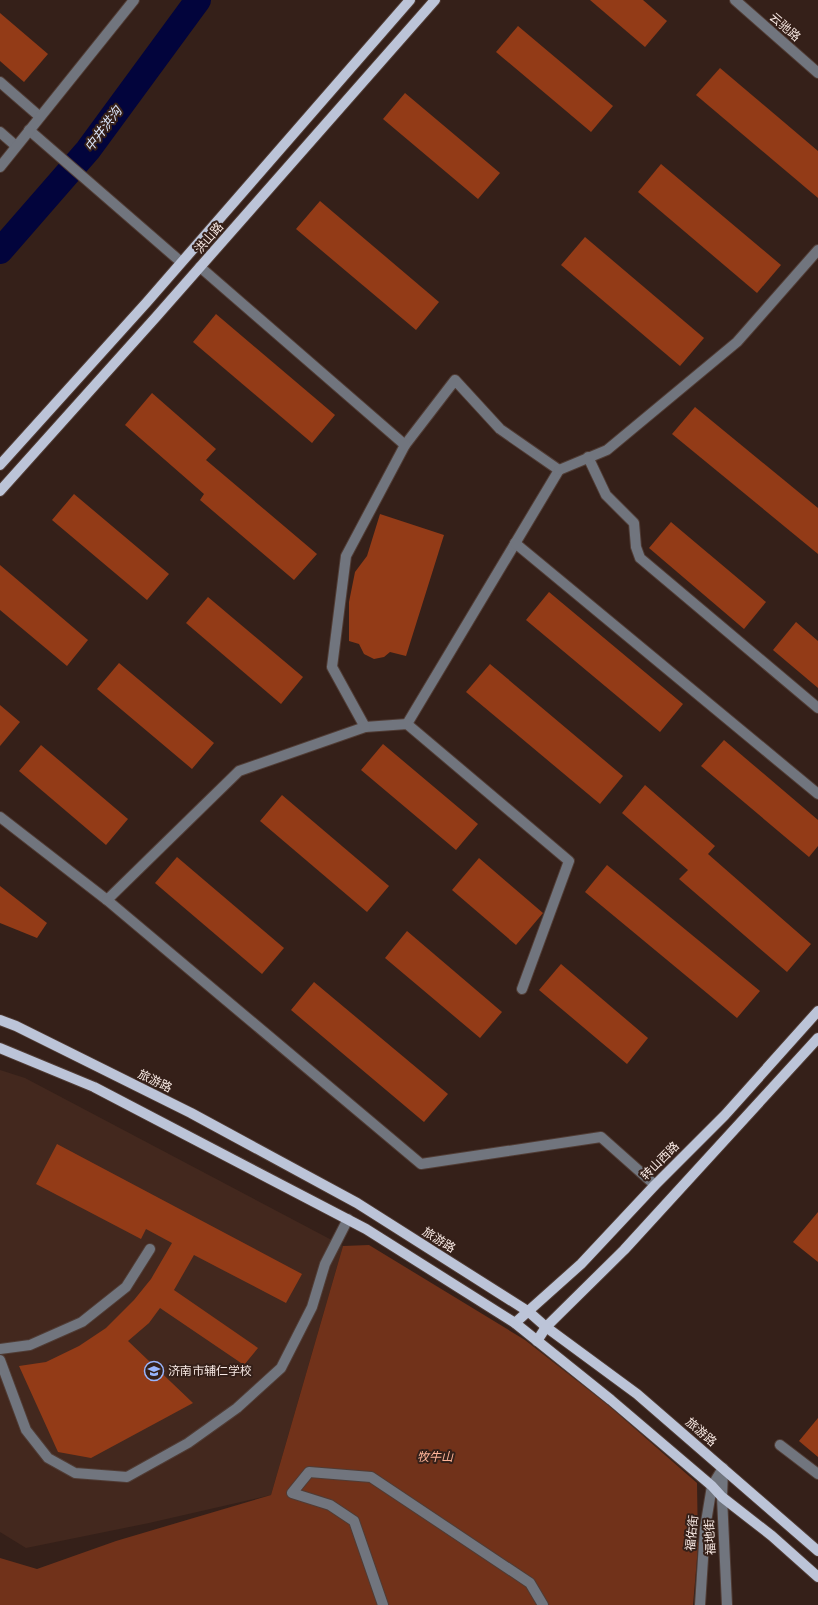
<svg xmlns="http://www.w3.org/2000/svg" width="818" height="1605" font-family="'Times New Roman','Noto Sans SC',serif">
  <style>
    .built { fill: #43281e }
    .green { fill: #71321a }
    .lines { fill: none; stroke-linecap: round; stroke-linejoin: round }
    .river { stroke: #02043c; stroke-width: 26 }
    .building { fill: #933b17 }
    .minor-casing { stroke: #503c35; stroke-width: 12 }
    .major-casing { stroke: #503c35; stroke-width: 12 }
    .minor { stroke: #71757e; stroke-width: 10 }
    .major { stroke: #bcc4d8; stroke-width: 10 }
    .labels { text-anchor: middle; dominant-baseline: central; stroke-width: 4; stroke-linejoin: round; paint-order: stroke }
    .street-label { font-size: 12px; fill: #f8e9e4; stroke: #352019 }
    .poi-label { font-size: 12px; fill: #f8e9e4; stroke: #352019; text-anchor: start }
    .park-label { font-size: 12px; font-style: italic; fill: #feb499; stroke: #352019 }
    .water-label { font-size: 13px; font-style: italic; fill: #dae4fa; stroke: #352019 }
  </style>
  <rect width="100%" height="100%" fill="#352019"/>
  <path class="built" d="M 0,1070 L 25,1078 L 343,1246 L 271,1495 L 149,1523 L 26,1548 L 0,1532 Z"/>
  <path class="green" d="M 369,1245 L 525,1340 L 608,1405 L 697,1483 L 698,1547 L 693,1605 L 0,1605 L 0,1558 L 37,1569 L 116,1541 L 271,1495 L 343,1246 Z"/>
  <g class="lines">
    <path class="river" d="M 0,251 L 88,150 L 198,0"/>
  </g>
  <g class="building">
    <path d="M 590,0 L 643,0 L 667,21 L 645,47 Z"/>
    <path d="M 0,13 L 48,54 L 24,82 L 0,61 Z"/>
    <path d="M 518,26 L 613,106 L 591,132 L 496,52 Z"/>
    <path d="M 720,68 L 818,151 L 818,198 L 696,95 Z"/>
    <path d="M 405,93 L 500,173 L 478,199 L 383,119 Z"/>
    <path d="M 661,164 L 781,265 L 757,293 L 638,192 Z"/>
    <path d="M 320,201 L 439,302 L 416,330 L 296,229 Z"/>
    <path d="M 585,237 L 704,338 L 680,366 L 561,265 Z"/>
    <path d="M 216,314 L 335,415 L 312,443 L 193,342 Z"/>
    <path d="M 152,393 L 216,449 L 206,460 L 317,554 L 294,580 L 200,500 L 204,494 L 125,425 Z"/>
    <path d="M 695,407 L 818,508 L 818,554 L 672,434 Z"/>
    <path d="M 74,494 L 169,574 L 147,600 L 52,520 Z"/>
    <path d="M 380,514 L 444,535 L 406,656 L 390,652 L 384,657 L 374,659 L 364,654 L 359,644 L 349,641 L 349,602 L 355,572 L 367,556 Z"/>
    <path d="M 671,522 L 766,602 L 744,629 L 649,548 Z"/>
    <path d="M 0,565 L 88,640 L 67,666 L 0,610 Z"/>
    <path d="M 549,592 L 683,704 L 660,732 L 526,620 Z"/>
    <path d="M 208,597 L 303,677 L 281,704 L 186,623 Z"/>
    <path d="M 796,622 L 818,641 L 818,688 L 773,650 Z"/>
    <path d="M 119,663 L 214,743 L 192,769 L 97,689 Z"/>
    <path d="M 490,664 L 623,776 L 600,804 L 466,692 Z"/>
    <path d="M 0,705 L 20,722 L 0,746 Z"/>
    <path d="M 724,740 L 818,820 L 818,846 L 809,857 L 701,766 Z"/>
    <path d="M 383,744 L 478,824 L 456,850 L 361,770 Z"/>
    <path d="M 41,745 L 128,819 L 106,845 L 19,771 Z"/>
    <path d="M 645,785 L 715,846 L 708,854 L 811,944 L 787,972 L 679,879 L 688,870 L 622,813 Z"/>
    <path d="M 282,795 L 389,886 L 367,912 L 260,821 Z"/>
    <path d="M 177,857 L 284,948 L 262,974 L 155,883 Z"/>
    <path d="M 479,858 L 543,913 L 516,945 L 452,890 Z"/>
    <path d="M 607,865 L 760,991 L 737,1018 L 585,892 Z"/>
    <path d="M 0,886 L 47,923 L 37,938 L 0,923 Z"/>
    <path d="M 407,931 L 502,1012 L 480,1038 L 385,958 Z"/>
    <path d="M 561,964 L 648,1038 L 627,1064 L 539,990 Z"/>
    <path d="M 314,982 L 448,1094 L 424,1122 L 291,1010 Z"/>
    <path d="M 57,1144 L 302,1274 L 286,1303 L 194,1255 L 174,1290 L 258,1348 L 244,1365 L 160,1308 L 149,1323 L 128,1341 L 193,1403 L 91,1458 L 58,1452 L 19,1366 L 46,1362 L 79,1346 L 106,1328 L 134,1300 L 151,1279 L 172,1243 L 146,1229 L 141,1239 L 36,1184 Z"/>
    <path d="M 818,1212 L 818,1262 L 793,1242 Z"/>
    <path d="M 818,1418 L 818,1457 L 799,1441 Z"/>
  </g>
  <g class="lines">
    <defs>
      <g id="minor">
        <path d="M 735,0 L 818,73"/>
        <path d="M 0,82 L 39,116"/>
        <path d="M 29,130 L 181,262"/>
        <path d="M 0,132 L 16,146"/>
        <path d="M 0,167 L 134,0"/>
        <path d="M 405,445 L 455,380 L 500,429 L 559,470 L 407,724"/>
        <path d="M 588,457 L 606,495 L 634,523 L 636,547 L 640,558 L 818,708"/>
        <path d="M 559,470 L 607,450 L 737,342 L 818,250"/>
        <path d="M 515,543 L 818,794"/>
        <path d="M 365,727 L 407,724 L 569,861 L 522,989"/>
        <path d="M 0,817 L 107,900 L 421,1164 L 601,1137 L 655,1185"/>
        <path d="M 107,900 L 239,771 L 365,727 L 332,667 L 346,556 L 405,445 L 200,267"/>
        <path d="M 0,1349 L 30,1345 L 82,1322 L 126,1287 L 150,1249"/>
        <path d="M 0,1360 L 26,1430 L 48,1458 L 75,1473 L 127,1477 L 188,1443 L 237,1408 L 281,1368 L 312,1307 L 325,1264 L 348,1219"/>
        <path d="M 780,1445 L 818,1474"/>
        <path d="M 723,1469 L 722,1497 L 727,1605"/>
        <path d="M 383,1605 L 354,1521 L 330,1505 L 292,1493 L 309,1472 L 371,1477 L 530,1583 L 543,1605"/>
        <path d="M 700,1605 L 705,1528 L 712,1486 L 723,1468"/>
      </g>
      <g id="major">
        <path d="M 0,465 L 147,302 L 410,0"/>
        <path d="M 0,491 L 156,317 L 435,0"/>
        <path d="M 0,1020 L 16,1026 L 191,1113 L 357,1203 L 529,1312 L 546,1327 L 637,1394 L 818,1551"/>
        <path d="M 0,1048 L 94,1087 L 366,1229 L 515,1323 L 611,1400 L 712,1486 L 722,1497 L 772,1536 L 818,1577"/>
        <path d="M 515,1323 L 581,1264 L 655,1185 L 725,1115 L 818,1011"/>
        <path d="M 537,1341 L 546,1327 L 624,1250 L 818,1038"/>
      </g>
    </defs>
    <use href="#minor" class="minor-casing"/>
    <use href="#major" class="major-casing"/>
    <use href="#minor" class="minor"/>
    <use href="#major" class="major"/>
  </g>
  <defs>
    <symbol id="school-ring" viewBox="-11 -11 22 22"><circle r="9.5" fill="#352019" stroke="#98b5fd" stroke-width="1.5"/><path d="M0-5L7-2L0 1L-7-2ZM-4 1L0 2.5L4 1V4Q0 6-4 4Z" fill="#98b5fd"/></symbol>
  </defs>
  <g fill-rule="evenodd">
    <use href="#school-ring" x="143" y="1360" width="22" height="22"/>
  </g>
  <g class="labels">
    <g class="street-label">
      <text transform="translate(785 27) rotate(41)">云驰路</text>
      <text transform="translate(209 238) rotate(-49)">洪山路</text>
      <text transform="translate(155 1081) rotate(26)">旅游路</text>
      <text transform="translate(660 1161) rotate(-45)">转山西路</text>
      <text transform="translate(439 1240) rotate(32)">旅游路</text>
      <text transform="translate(701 1432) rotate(41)">旅游路</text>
      <text transform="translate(692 1533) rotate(-84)">福佑街</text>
      <text transform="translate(710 1537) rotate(-93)">福地街</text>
    </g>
    <g class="poi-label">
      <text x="168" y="1371">济南市辅仁学校</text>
    </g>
    <g class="park-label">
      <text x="435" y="1457">牧牛山</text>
    </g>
    <g class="water-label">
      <text transform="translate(103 129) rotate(-53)">中井洪沟</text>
    </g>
  </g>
</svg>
